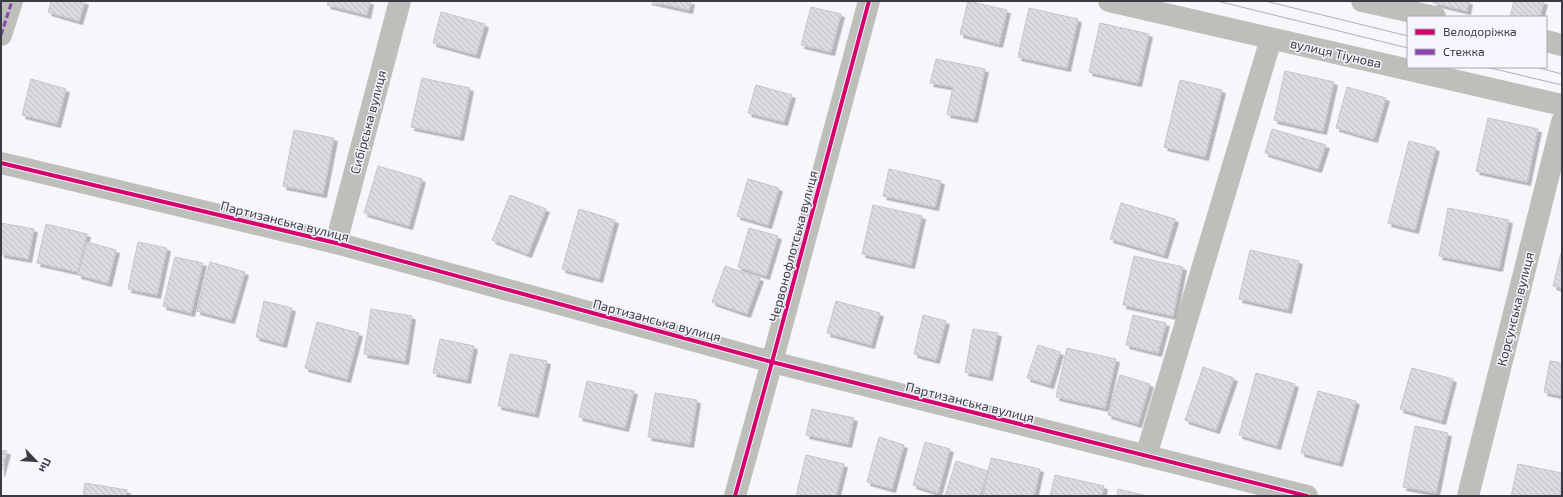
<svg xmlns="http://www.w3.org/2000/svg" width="1563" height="497" font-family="'Exo 2',sans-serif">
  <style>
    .building { fill: url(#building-back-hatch); stroke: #c5c6cb; filter: url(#shadow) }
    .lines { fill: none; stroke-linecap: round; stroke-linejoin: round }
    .minor { stroke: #bdc0ba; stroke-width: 22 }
    .tram { stroke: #b0b1b0; stroke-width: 1 }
    .quiet { stroke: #8e44ad; stroke-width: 3; stroke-dasharray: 6 3; stroke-linecap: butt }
    .cycleway-casing { stroke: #f4f5fd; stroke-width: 6 }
    .cycleway { stroke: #d6006c; stroke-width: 4 }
    .labels { text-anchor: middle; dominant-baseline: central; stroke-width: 3; stroke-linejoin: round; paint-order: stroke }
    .street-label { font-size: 13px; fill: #3a3b43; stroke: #f4f5fd }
  </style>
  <defs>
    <pattern id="building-back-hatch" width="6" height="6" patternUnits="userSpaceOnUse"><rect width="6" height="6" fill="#dbdce2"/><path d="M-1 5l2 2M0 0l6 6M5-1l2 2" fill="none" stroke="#bdbec3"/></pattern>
    <filter id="shadow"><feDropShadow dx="3.5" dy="3.5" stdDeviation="0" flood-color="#0004"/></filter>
  </defs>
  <rect width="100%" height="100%" fill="#f6f6fb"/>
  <g class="building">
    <path d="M 51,1 L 85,1 L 79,21 L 48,12 Z"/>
    <path d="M 329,1 L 370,1 L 367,15 L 327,5 Z"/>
    <path d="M 648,1 L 691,1 L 689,10 Z"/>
    <path d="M 968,1 L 1007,10 L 999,44 L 960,34 Z"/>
    <path d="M 1434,1 L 1469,1 L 1467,11 L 1433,3 Z"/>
    <path d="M 1514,1 L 1544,1 L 1540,17 L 1510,17 Z"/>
    <path d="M 811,7 L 841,14 L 831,52 L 801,45 Z"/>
    <path d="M 1029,8 L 1078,19 L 1067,68 L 1018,57 Z"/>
    <path d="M 441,12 L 485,24 L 476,55 L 433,43 Z"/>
    <path d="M 1100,23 L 1149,34 L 1138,83 L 1089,72 Z"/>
    <path d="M 936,59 L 985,69 L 974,119 L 947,114 L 953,87 L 930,83 Z"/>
    <path d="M 1285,71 L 1334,82 L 1323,131 L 1274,120 Z"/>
    <path d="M 422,78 L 470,88 L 460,137 L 411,127 Z"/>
    <path d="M 31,79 L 66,89 L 57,124 L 22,115 Z"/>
    <path d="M 1180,80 L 1222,90 L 1205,157 L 1164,147 Z"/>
    <path d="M 756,85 L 792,95 L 784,122 L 748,113 Z"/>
    <path d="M 1347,87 L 1386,98 L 1374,139 L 1336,128 Z"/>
    <path d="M 1488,118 L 1538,129 L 1527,182 L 1476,171 Z"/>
    <path d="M 1272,129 L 1326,145 L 1318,169 L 1265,153 Z"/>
    <path d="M 294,130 L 334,138 L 323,194 L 283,186 Z"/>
    <path d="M 1409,141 L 1436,148 L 1415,230 L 1388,223 Z"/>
    <path d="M 378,166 L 422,179 L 409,226 L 364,213 Z"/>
    <path d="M 889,169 L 941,181 L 935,207 L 883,196 Z"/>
    <path d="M 748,179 L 779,188 L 768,225 L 737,216 Z"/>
    <path d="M 510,195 L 546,209 L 528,254 L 492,240 Z"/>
    <path d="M 1121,203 L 1175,219 L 1164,255 L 1110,239 Z"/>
    <path d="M 873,205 L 922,216 L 911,265 L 862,254 Z"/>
    <path d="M 1448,208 L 1509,220 L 1499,268 L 1439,256 Z"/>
    <path d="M 579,209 L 615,220 L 599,279 L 562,269 Z"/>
    <path d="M 1,223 L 34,229 L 28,259 L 1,254 Z"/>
    <path d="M 46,224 L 87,234 L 78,272 L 37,263 Z"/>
    <path d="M 749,228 L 778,236 L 766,276 L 738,267 Z"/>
    <path d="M 87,242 L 116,250 L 108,283 L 78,275 Z"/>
    <path d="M 138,242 L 167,248 L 157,295 L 128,289 Z"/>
    <path d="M 1250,250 L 1299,261 L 1288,310 L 1239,299 Z"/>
    <path d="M 1561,253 L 1562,253 L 1562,289 L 1553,286 Z"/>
    <path d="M 1134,256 L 1183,267 L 1173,316 L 1123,305 Z"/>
    <path d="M 175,257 L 203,263 L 191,313 L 163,306 Z"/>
    <path d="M 210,262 L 245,272 L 231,320 L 197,311 Z"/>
    <path d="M 725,266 L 760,278 L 747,314 L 712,302 Z"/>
    <path d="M 264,301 L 292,308 L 283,344 L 256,337 Z"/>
    <path d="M 836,301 L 880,313 L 871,345 L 827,333 Z"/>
    <path d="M 371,309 L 412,316 L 405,361 L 364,354 Z"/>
    <path d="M 923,315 L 946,321 L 936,360 L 914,354 Z"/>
    <path d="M 1133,315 L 1166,323 L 1158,353 L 1126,345 Z"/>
    <path d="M 317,322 L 359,333 L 347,379 L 305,368 Z"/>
    <path d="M 973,329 L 998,333 L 989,377 L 965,372 Z"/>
    <path d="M 440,339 L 474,346 L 467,380 L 433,373 Z"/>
    <path d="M 1038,345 L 1060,352 L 1050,385 L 1027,378 Z"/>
    <path d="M 1067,348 L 1116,359 L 1105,408 L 1056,397 Z"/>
    <path d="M 510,354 L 547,361 L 535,414 L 498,406 Z"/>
    <path d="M 1550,361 L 1562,363 L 1562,396 L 1544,392 Z"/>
    <path d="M 1203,367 L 1234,378 L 1216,430 L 1185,420 Z"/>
    <path d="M 1412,368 L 1453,379 L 1442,421 L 1400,409 Z"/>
    <path d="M 1256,373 L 1295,384 L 1277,446 L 1239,435 Z"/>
    <path d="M 1120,375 L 1150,384 L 1138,424 L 1108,415 Z"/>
    <path d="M 587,381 L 634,391 L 625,428 L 579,417 Z"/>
    <path d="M 1318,391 L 1356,401 L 1339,463 L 1301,453 Z"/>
    <path d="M 655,393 L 697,400 L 690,444 L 648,437 Z"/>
    <path d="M 812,409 L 854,418 L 848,444 L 806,435 Z"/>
    <path d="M 1415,426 L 1448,433 L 1436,493 L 1403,487 Z"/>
    <path d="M 879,437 L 904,445 L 892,489 L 867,482 Z"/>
    <path d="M 925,442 L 950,449 L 938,493 L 913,485 Z"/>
    <path d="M 1,450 L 7,451 L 1,473 Z"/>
    <path d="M 806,455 L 844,464 L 836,496 L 796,496 Z"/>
    <path d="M 991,458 L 1040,469 L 1034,496 L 983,496 Z"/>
    <path d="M 956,461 L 988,471 L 980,496 L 945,496 Z"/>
    <path d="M 1518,464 L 1562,473 L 1560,496 L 1511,496 Z"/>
    <path d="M 1055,475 L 1104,486 L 1102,496 L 1050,496 Z"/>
    <path d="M 85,483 L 127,490 L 126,496 L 83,496 Z"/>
    <path d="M 1118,489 L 1148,496 L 1117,496 Z"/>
  </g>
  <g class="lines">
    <g class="minor">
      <path d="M 1109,1 L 1562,105"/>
      <path d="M 1362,1 L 1435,17"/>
      <path d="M 1,35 L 12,1"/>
      <path d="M 1546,41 L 1562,45"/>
      <path d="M 1,163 L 336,243 L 772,362 L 1307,496"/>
      <path d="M 336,243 L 400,1"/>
      <path d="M 1146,456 L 1271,39"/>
      <path d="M 735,496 L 772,362 L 869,1"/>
      <path d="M 1468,496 L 1562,122"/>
    </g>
    <g class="tram">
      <path d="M 1217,1 L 1408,48"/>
      <path d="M 1265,1 L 1408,36"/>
      <path d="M 1486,67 L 1562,85"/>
      <path d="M 1535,67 L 1562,74"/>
    </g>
    <path class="quiet" d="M 1,35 L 12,1"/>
    <defs>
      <g id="cycleway">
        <path d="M 1,163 L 336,243 L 772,362 L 1307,496"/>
        <path d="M 735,496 L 772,362 L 869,1"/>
      </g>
    </defs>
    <use href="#cycleway" class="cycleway-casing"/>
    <use href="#cycleway" class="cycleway"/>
  </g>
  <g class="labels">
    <g class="street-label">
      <text transform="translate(1336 53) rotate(13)">вулиця Тіунова</text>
      <text transform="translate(368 122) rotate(-75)">Сибірська вулиця</text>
      <text transform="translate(285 221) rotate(14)">Партизанська вулиця</text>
      <text transform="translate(793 246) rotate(-75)">Червонофлотська вулиця</text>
      <text transform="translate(1515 309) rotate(-76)">Корсунська вулиця</text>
      <text transform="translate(657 320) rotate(15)">Партизанська вулиця</text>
      <text transform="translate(970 402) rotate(14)">Партизанська вулиця</text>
    </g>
  </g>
  <rect width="1563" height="497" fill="none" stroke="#3a3b43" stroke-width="4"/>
  <rect x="1407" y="16" width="140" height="52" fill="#f4f5fd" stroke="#aaabb3"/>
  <rect x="1415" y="29" width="20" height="6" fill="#d6006c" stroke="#aaabb3"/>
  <text x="1443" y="36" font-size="12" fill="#3a3b43">Велодоріжка</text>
  <rect x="1415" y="49" width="20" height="6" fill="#8e44ad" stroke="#aaabb3"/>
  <text x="1443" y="56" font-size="12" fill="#3a3b43">Стежка</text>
  <g transform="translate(36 461) rotate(115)" stroke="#f4f5fd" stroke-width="3" paint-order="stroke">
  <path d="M0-3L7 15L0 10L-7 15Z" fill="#3a3b43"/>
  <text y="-6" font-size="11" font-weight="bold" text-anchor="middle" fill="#3a3b43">Пн</text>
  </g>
</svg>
